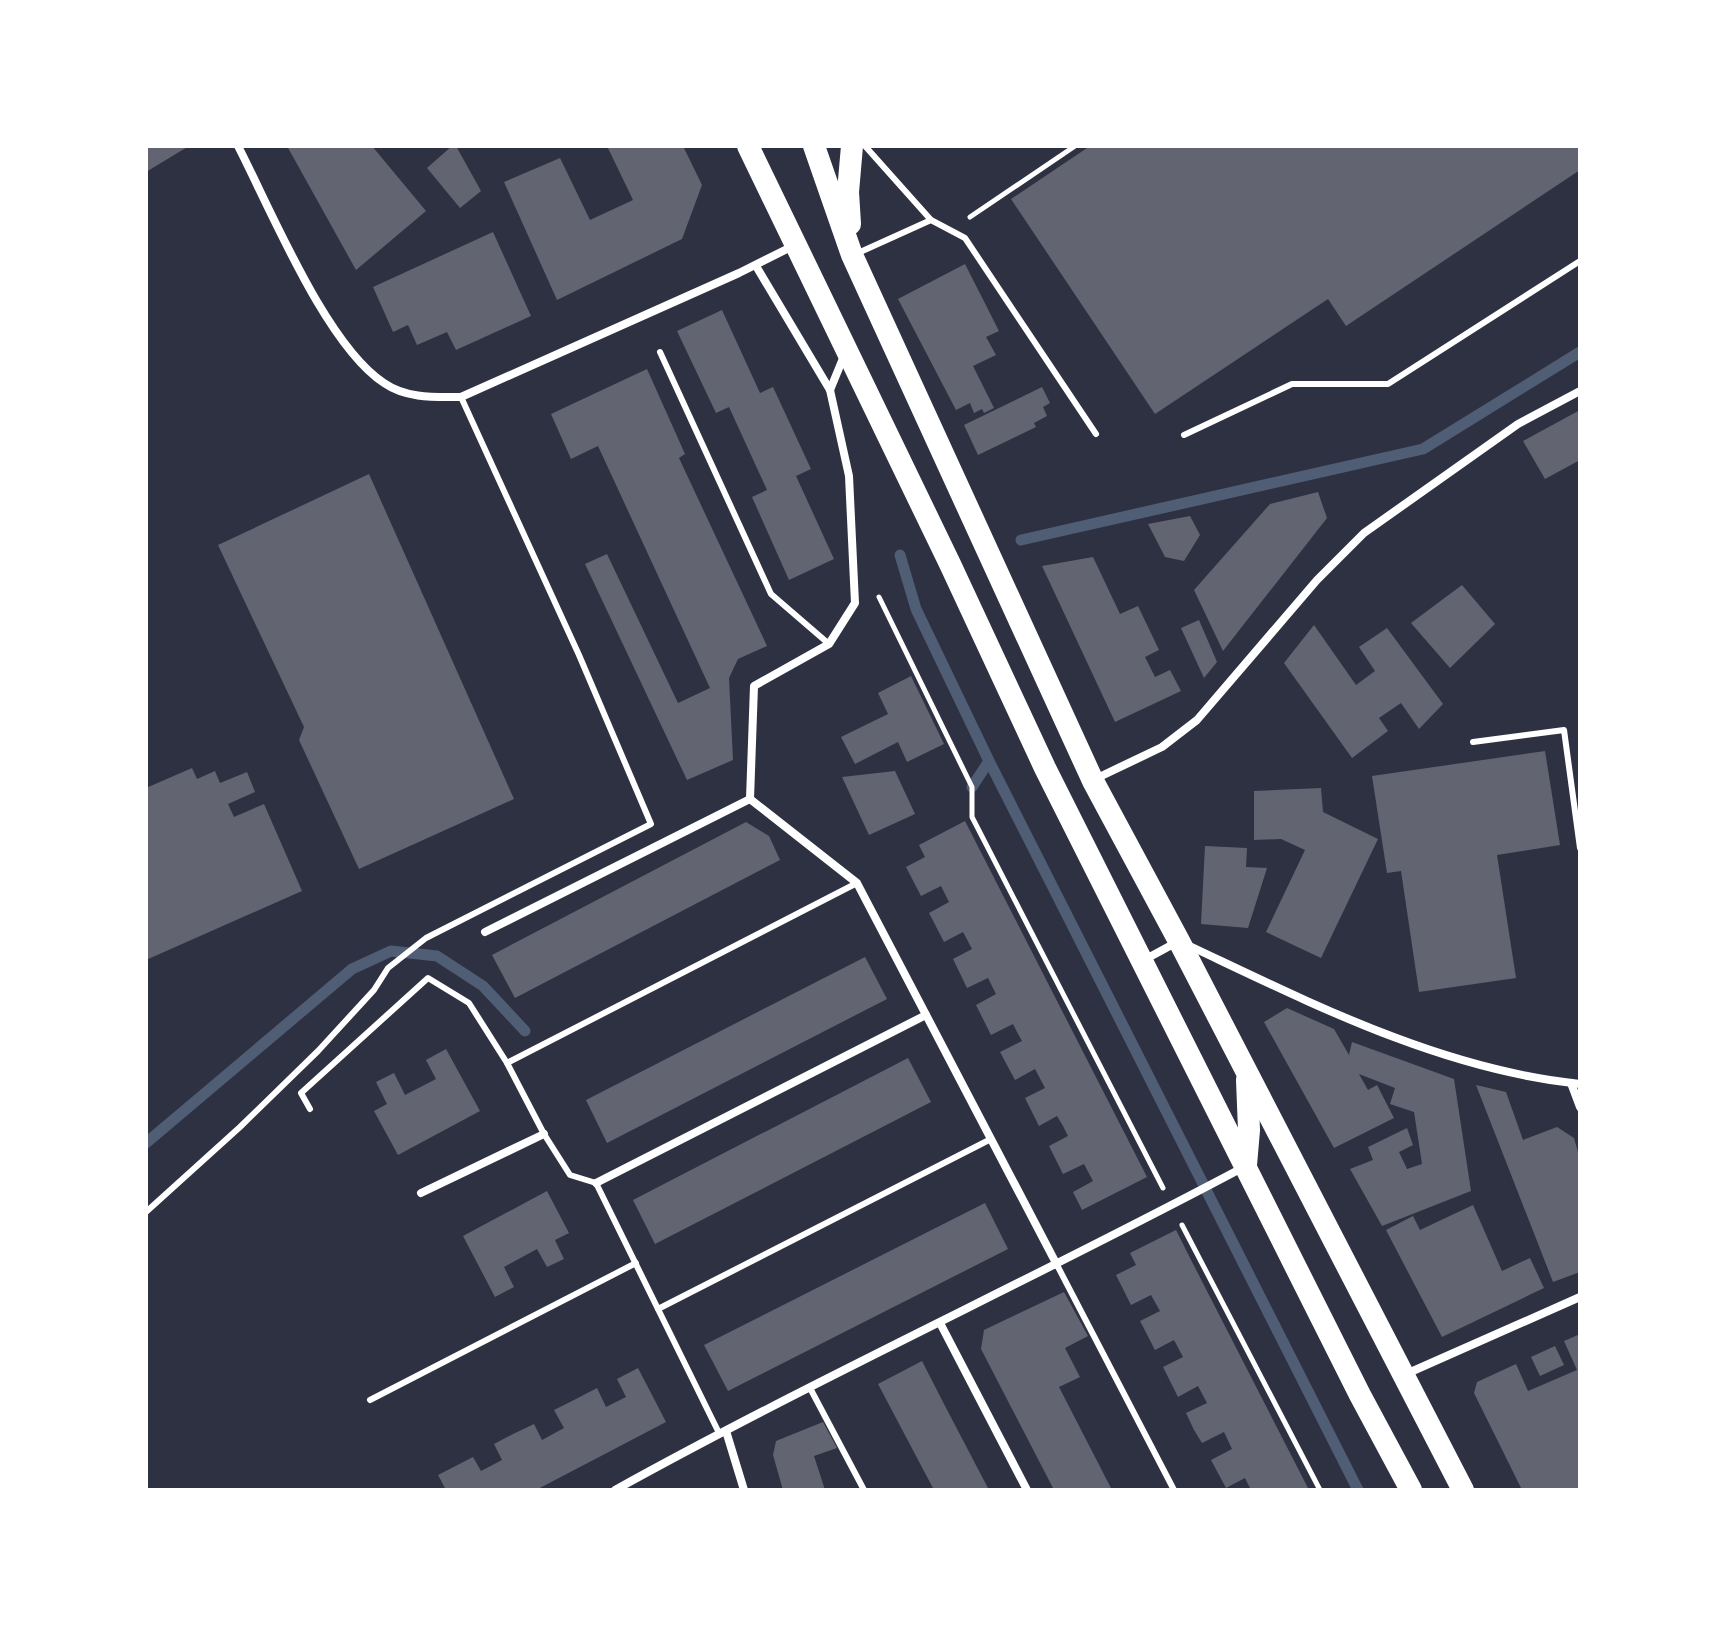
<svg xmlns="http://www.w3.org/2000/svg" width="1726" height="1636" font-family="'Work Sans',sans-serif">
  <style>
    .lines { fill: none; stroke-linecap: round; stroke-linejoin: round }
    .stream { stroke: #4f5d75; stroke-width: 11 }
    .building { fill: #626471 }
    .path { stroke: #fff; stroke-width: 5 }
    .service { stroke: #fff; stroke-width: 6 }
    .minor { stroke: #fff; stroke-width: 8 }
    .trunk { stroke: #fff; stroke-width: 22 }
  </style>
  <rect width="100%" height="100%" fill="#2d3142"/>
  <g class="lines">
    <g class="stream">
      <path d="M 1021,540 L 1423,449 L 1580,352"/>
      <path d="M 900,555 L 916,609 L 989,761 L 1358,1490"/>
      <path d="M 972,787 L 989,761"/>
      <path d="M 146,1143 L 352,969 L 391,951 L 437,956 L 483,986 L 525,1031"/>
    </g>
  </g>
  <g class="building">
    <path d="M 146,146 L 189,146 L 146,172 Z"/>
    <path d="M 287,146 L 372,146 L 426,211 L 356,270 Z"/>
    <path d="M 452,146 L 456,146 L 481,191 L 460,208 L 427,168 Z"/>
    <path d="M 607,146 L 683,146 L 702,185 L 682,239 L 557,300 L 504,182 L 560,158 L 590,220 L 633,200 Z"/>
    <path d="M 1090,146 L 1580,146 L 1580,170 L 1346,326 L 1328,299 L 1155,414 L 1011,199 Z"/>
    <path d="M 493,232 L 531,316 L 456,350 L 447,332 L 417,345 L 408,325 L 393,332 L 373,287 Z"/>
    <path d="M 965,264 L 999,331 L 986,337 L 996,355 L 973,366 L 994,408 L 984,413 L 982,409 L 974,413 L 970,403 L 956,410 L 898,299 Z"/>
    <path d="M 722,310 L 760,393 L 773,387 L 811,469 L 796,476 L 834,559 L 789,580 L 752,497 L 767,490 L 729,407 L 716,413 L 677,331 Z"/>
    <path d="M 647,369 L 685,454 L 679,458 L 767,646 L 738,659 L 729,678 L 733,760 L 687,780 L 585,564 L 607,554 L 678,703 L 710,688 L 598,446 L 571,459 L 551,414 Z"/>
    <path d="M 1042,387 L 1050,403 L 1043,407 L 1047,416 L 1034,423 L 1036,427 L 978,455 L 964,425 Z"/>
    <path d="M 1580,410 L 1580,460 L 1545,479 L 1523,441 Z"/>
    <path d="M 369,474 L 514,799 L 359,869 L 299,740 L 304,727 L 218,545 Z"/>
    <path d="M 1318,492 L 1327,518 L 1223,651 L 1194,590 L 1270,504 Z"/>
    <path d="M 1190,516 L 1200,535 L 1184,561 L 1165,557 L 1148,524 Z"/>
    <path d="M 1093,557 L 1120,614 L 1138,606 L 1159,650 L 1145,657 L 1155,677 L 1170,670 L 1181,691 L 1115,722 L 1042,566 Z"/>
    <path d="M 1462,585 L 1495,624 L 1450,668 L 1411,623 Z"/>
    <path d="M 1199,620 L 1217,662 L 1204,678 L 1181,628 Z"/>
    <path d="M 1314,625 L 1356,685 L 1375,671 L 1359,647 L 1387,628 L 1443,704 L 1419,729 L 1401,703 L 1379,718 L 1388,731 L 1352,758 L 1284,663 Z"/>
    <path d="M 911,676 L 944,744 L 907,762 L 898,742 L 855,764 L 841,737 L 888,714 L 878,693 Z"/>
    <path d="M 1545,751 L 1560,845 L 1497,855 L 1516,978 L 1419,992 L 1401,871 L 1387,873 L 1372,776 Z"/>
    <path d="M 192,768 L 197,779 L 215,771 L 220,783 L 247,772 L 255,792 L 228,804 L 234,817 L 264,804 L 302,891 L 146,960 L 146,788 Z"/>
    <path d="M 895,771 L 915,814 L 869,835 L 842,777 Z"/>
    <path d="M 1321,788 L 1323,812 L 1378,839 L 1321,958 L 1266,932 L 1305,850 L 1281,839 L 1254,840 L 1254,791 Z"/>
    <path d="M 965,821 L 1147,1177 L 1082,1210 L 1073,1192 L 1093,1181 L 1084,1164 L 1063,1174 L 1049,1146 L 1068,1136 L 1063,1126 L 1057,1116 L 1039,1126 L 1025,1098 L 1045,1088 L 1035,1069 L 1015,1080 L 1000,1052 L 1022,1041 L 1017,1032 L 1013,1024 L 991,1035 L 976,1005 L 996,994 L 988,978 L 967,988 L 953,959 L 972,949 L 963,932 L 944,942 L 929,913 L 949,902 L 941,886 L 921,896 L 906,867 L 925,857 L 919,845 Z"/>
    <path d="M 746,822 L 769,836 L 780,860 L 515,998 L 492,955 Z"/>
    <path d="M 1205,846 L 1247,848 L 1246,867 L 1267,868 L 1248,928 L 1201,924 Z"/>
    <path d="M 865,957 L 887,999 L 607,1143 L 586,1100 Z"/>
    <path d="M 1287,1008 L 1334,1029 L 1349,1055 L 1352,1042 L 1454,1079 L 1471,1191 L 1382,1226 L 1350,1169 L 1373,1160 L 1368,1147 L 1407,1128 L 1413,1145 L 1399,1152 L 1407,1169 L 1422,1164 L 1414,1112 L 1390,1104 L 1395,1088 L 1359,1074 L 1368,1090 L 1377,1085 L 1394,1118 L 1334,1148 L 1264,1022 Z"/>
    <path d="M 446,1049 L 480,1111 L 398,1155 L 374,1111 L 387,1104 L 376,1082 L 394,1073 L 405,1095 L 436,1079 L 426,1060 Z"/>
    <path d="M 908,1058 L 931,1102 L 655,1244 L 633,1200 Z"/>
    <path d="M 1476,1085 L 1506,1092 L 1523,1140 L 1557,1127 L 1574,1138 L 1580,1159 L 1580,1272 L 1553,1282 Z"/>
    <path d="M 547,1191 L 569,1233 L 555,1240 L 564,1259 L 547,1267 L 537,1249 L 504,1267 L 514,1287 L 495,1297 L 463,1236 Z"/>
    <path d="M 985,1203 L 1008,1249 L 728,1391 L 704,1345 Z"/>
    <path d="M 1473,1205 L 1502,1271 L 1530,1258 L 1544,1288 L 1442,1337 L 1386,1230 L 1413,1216 L 1420,1230 Z"/>
    <path d="M 1176,1230 L 1189,1256 L 1309,1490 L 1251,1490 L 1245,1478 L 1226,1488 L 1211,1460 L 1232,1449 L 1224,1432 L 1202,1443 L 1194,1430 L 1186,1413 L 1207,1403 L 1198,1386 L 1178,1397 L 1163,1367 L 1183,1357 L 1174,1340 L 1155,1350 L 1140,1321 L 1160,1311 L 1151,1295 L 1131,1305 L 1116,1275 L 1136,1265 L 1130,1253 Z"/>
    <path d="M 1064,1292 L 1088,1336 L 1065,1348 L 1080,1377 L 1059,1387 L 1112,1490 L 1054,1490 L 981,1349 L 984,1330 Z"/>
    <path d="M 1580,1334 L 1580,1490 L 1522,1490 L 1474,1393 L 1477,1382 L 1516,1364 L 1528,1391 L 1577,1370 L 1564,1341 Z"/>
    <path d="M 1555,1346 L 1564,1365 L 1540,1376 L 1531,1357 Z"/>
    <path d="M 922,1361 L 944,1404 L 989,1490 L 934,1490 L 878,1384 Z"/>
    <path d="M 638,1368 L 666,1422 L 536,1490 L 446,1490 L 438,1475 L 473,1457 L 481,1471 L 502,1460 L 494,1444 L 513,1434 L 534,1424 L 542,1440 L 564,1428 L 554,1410 L 574,1400 L 597,1388 L 606,1407 L 626,1397 L 617,1379 Z"/>
    <path d="M 823,1422 L 837,1448 L 814,1456 L 825,1490 L 783,1490 L 773,1455 L 776,1441 Z"/>
  </g>
  <g class="lines">
    <g class="path">
      <path d="M 970,217 L 1075,146"/>
      <path d="M 879,597 L 972,787 L 972,817 L 1163,1188"/>
      <path d="M 1182,1225 L 1320,1490"/>
    </g>
    <g class="service">
      <path d="M 865,146 L 931,220 L 965,238 L 1096,434"/>
      <path d="M 858,253 L 931,220"/>
      <path d="M 660,352 L 771,594 L 829,644"/>
      <path d="M 1184,435 L 1292,384 L 1388,384 L 1580,261"/>
      <path d="M 1473,742 L 1564,730 L 1580,848"/>
      <path d="M 507,1063 L 857,883"/>
      <path d="M 310,1109 L 301,1093 L 428,978 L 469,1003 L 507,1063 L 544,1134 L 570,1175 L 596,1183 L 719,1433"/>
      <path d="M 146,1212 L 240,1127 L 318,1051 L 374,990 L 388,968 L 426,938 L 651,824 L 579,655 L 461,397"/>
      <path d="M 1057,1265 L 1174,1490"/>
      <path d="M 658,1309 L 991,1139"/>
      <path d="M 810,1388 L 864,1490"/>
      <path d="M 370,1400 L 636,1263"/>
    </g>
    <g class="minor">
      <path d="M 238,146 C 271,210 326,345 384,383 C 407,399 436,397 461,397 L 739,273 L 795,245"/>
      <path d="M 756,266 L 830,390"/>
      <path d="M 1093,780 L 1162,747 L 1197,720 L 1317,580 L 1364,533 L 1518,424 L 1580,391"/>
      <path d="M 750,799 L 857,883 L 1057,1265"/>
      <path d="M 750,799 L 754,686 L 829,644 L 855,603 L 849,476 L 830,390 L 844,356"/>
      <path d="M 485,932 L 750,799"/>
      <path d="M 1144,960 L 1179,941 C 1307,1001 1437,1069 1580,1084"/>
      <path d="M 1571,1083 L 1580,1107"/>
      <path d="M 596,1183 L 926,1015"/>
      <path d="M 421,1193 L 544,1134"/>
      <path d="M 940,1323 L 1027,1490"/>
      <path d="M 1406,1374 L 1580,1297"/>
      <path d="M 726,1431 L 744,1490"/>
      <path d="M 615,1490 C 821,1376 1036,1278 1244,1167"/>
    </g>
    <g class="trunk">
      <path d="M 748,146 L 950,564 L 1045,768 L 1360,1395 L 1411,1490"/>
      <path d="M 814,146 L 852,255 L 1093,781 L 1179,941 L 1463,1490"/>
      <path d="M 850,224 L 848,192 L 852,146"/>
      <path d="M 1246,1165 L 1249,1130 L 1247,1080"/>
    </g>
  </g>
  <rect width="1726" height="1636" fill="none" stroke="#ffffff" stroke-width="296"/>
</svg>
